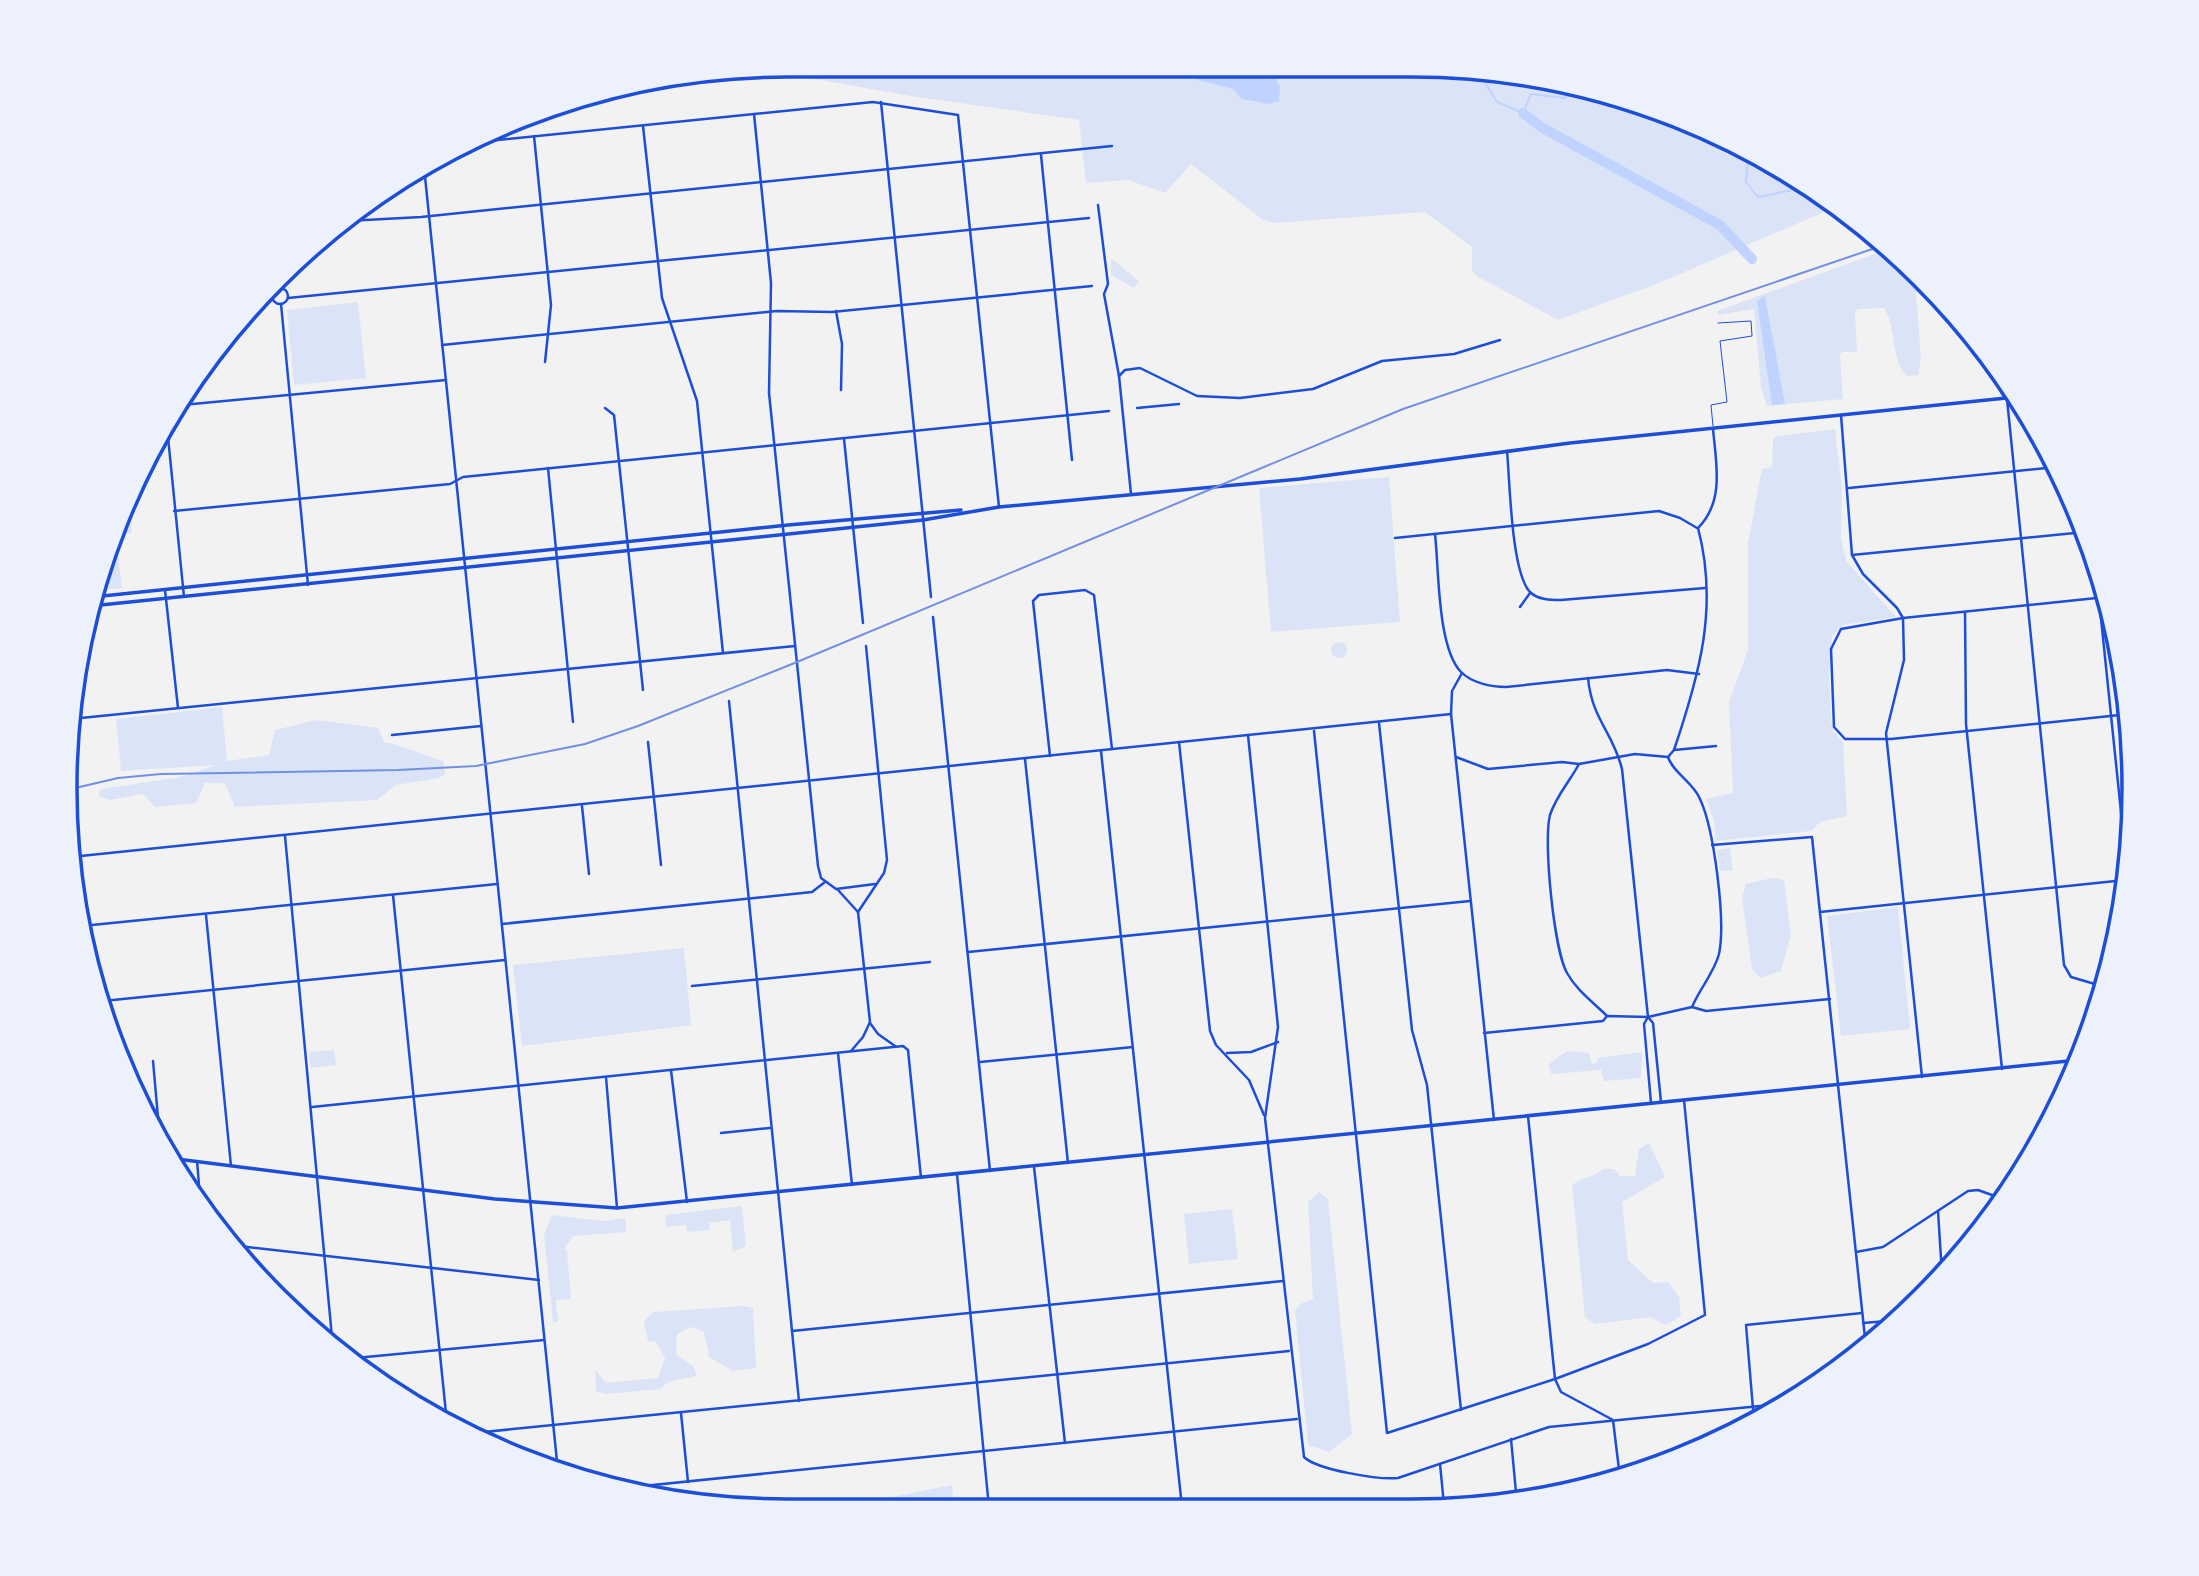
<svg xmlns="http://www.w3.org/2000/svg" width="2199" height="1576" font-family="'PT Sans',sans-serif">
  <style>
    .green { fill: #dbe4f7 }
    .water { fill: #bfd3fe }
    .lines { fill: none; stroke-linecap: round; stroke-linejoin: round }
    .stream { stroke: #bfd3fe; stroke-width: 2 }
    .river { stroke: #bfd3fe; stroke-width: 10 }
    .service { stroke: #1d4ed8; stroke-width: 1 }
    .minor { stroke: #1d4ed8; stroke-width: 2.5 }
    .tertiary { stroke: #1d4ed8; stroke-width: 2.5 }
    .secondary { stroke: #1d4ed8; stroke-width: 3.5 }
    .primary { stroke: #1d4ed8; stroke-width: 3.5 }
    .rail { stroke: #7290e2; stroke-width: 2 }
    .rim { fill: none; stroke: #1d4ed8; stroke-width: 3.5 }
  </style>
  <rect width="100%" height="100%" fill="#f2f2f2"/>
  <g class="green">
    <path d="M 788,65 L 1411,65 L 1552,79 L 1687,120 L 1773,162 L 1836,207 L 1659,283 L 1558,320 L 1477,276 L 1472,271 L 1472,247 L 1425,212 L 1275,223 L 1263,220 L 1191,164 L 1165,193 L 1128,180 L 1086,183 L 1079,120 L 910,96 L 759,69 Z"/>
    <path d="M 1891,248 L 1932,288 L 1916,292 L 1921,358 L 1918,375 L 1907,376 C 1890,359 1897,328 1884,308 L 1858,309 L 1855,312 L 1857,352 L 1842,352 L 1840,355 L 1843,399 L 1767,406 L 1761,388 L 1754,309 L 1718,315 L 1717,311 Z"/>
    <path d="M 1111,258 L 1139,281 L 1134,288 L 1111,275 Z"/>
    <path d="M 358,302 L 366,378 L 294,385 L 287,310 Z"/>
    <path d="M 1835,429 L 1842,488 L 1841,538 L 1846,561 L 1896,617 L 1843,625 L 1832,636 L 1829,672 L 1831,720 L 1834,732 L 1843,742 L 1847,816 L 1820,822 L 1811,831 L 1716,841 L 1714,821 L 1706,799 L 1733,793 L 1729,702 L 1748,650 L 1748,543 L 1762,469 L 1772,467 L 1773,440 L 1777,436 Z"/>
    <path d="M 1389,477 L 1400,622 L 1271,632 L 1259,488 Z"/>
    <path d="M 127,497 L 132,533 L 116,535 L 122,588 L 95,591 L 103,556 Z"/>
    <circle cx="1339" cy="650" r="8"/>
    <path d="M 222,707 L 227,761 L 269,755 L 275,730 L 316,720 L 378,728 L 384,742 C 405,746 422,755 443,761 L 445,774 L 439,778 L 396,785 L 377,800 L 235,807 L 225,783 L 205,783 L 196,803 L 155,807 L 143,794 L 110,800 L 98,796 L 101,789 L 181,777 L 216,765 L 121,771 L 116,719 Z"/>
    <path d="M 1730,848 L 1733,870 L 1720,871 L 1717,850 Z"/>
    <path d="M 1772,878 L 1784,880 L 1791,934 L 1781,971 L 1760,978 L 1752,969 L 1742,898 L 1746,884 Z"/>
    <path d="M 1898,907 L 1910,1029 L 1841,1036 L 1827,916 Z"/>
    <path d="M 684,948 L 691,1025 L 522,1046 L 513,965 Z"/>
    <path d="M 334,1050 L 336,1065 L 311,1068 L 309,1052 Z"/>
    <path d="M 1567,1051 L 1589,1053 L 1592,1064 L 1597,1063 L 1598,1058 L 1642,1052 L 1641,1078 L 1604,1081 L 1601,1070 L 1551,1074 L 1549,1064 Z"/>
    <path d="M 1649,1143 L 1665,1177 L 1622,1202 L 1628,1260 L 1653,1283 L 1668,1282 L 1679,1297 L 1681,1316 L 1666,1325 L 1650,1317 L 1595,1324 L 1585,1317 L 1572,1185 C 1582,1177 1593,1178 1603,1169 L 1614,1169 L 1620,1176 L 1635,1176 L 1639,1149 Z"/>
    <path d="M 1319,1192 L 1328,1199 L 1352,1434 L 1329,1452 L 1308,1445 L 1295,1311 L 1300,1304 L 1313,1299 L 1308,1202 Z"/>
    <path d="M 742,1206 L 746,1246 L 733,1252 L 730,1220 L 709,1223 L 710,1230 L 687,1232 L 686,1225 L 667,1227 L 665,1215 Z"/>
    <path d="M 1232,1209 L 1238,1259 L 1189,1264 L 1184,1214 Z"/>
    <path d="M 552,1215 L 603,1221 L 625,1218 L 626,1232 L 573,1236 L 564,1249 L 567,1251 L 571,1299 L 556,1300 L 558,1321 L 553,1322 L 544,1235 Z"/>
    <path d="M 743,1306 L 753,1308 L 756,1368 L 733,1371 L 709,1357 L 704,1332 L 691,1327 L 677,1334 L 676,1355 L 693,1366 L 697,1376 L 668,1382 L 660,1389 L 605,1394 L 596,1391 L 595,1369 L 606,1383 L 658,1378 L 665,1358 L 656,1342 L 648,1341 L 644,1321 L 654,1312 Z"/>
    <path d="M 952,1485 L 953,1499 L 885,1509 L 804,1509 L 857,1504 Z"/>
  </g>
  <g class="water">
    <path d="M 1203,71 L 1242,77 L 1260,74 L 1276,79 L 1280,87 L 1279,101 L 1268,104 L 1242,99 L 1233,89 L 1198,80 L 1196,75 Z"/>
    <path d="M 1765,296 L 1785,404 L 1772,405 L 1757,301 Z"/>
  </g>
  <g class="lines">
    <g class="stream">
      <path d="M 1469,70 L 1483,79 L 1497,102 L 1523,113 L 1531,94 L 1565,98 L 1579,87"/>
      <path d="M 1745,148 L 1748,160 L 1746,182 L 1758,197 L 1809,187"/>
    </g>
    <path class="river" d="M 1523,113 L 1541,127 L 1720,225 L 1752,259"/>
    <path class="service" d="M 1713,426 L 1711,405 L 1727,402 L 1720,341 L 1752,336 L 1751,321 L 1718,323"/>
    <g class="minor">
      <path d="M 881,102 L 931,597"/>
      <path d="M 754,114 L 771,283 L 769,393 L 818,866 L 821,878 L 836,889 L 875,884"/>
      <path d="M 643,126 L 662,298 L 697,401 L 723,653"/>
      <path d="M 534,136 L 551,305 L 545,362"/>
      <path d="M 468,143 L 873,102 L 958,115 L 999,507"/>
      <path d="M 1041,155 L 1072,460"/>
      <path d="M 1098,205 L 1108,284 L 1104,294 L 1119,376 L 1131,494"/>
      <path d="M 347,221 L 421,217 L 1112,146"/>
      <circle cx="280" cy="296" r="8"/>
      <path d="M 282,288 L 289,272"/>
      <path d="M 288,298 L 1089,218"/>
      <path d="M 254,302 L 271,299"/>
      <path d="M 281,304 L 308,585"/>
      <path d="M 836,311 L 842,344 L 841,390"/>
      <path d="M 442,345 L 777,311 L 832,312 L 1092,286"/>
      <path d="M 1119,376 L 1125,370 L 1140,368 L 1197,396 L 1240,398 L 1313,389 L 1382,361 L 1454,354 L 1500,340"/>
      <path d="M 2007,399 L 2064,965 L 2071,977 L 2105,987"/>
      <path d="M 182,405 L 446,380"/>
      <path d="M 605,408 L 614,415 L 643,690"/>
      <path d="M 1137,408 L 1179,404"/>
      <path d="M 1841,415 L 1852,555 L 1863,574 L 1897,608 L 1903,618 L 1904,660 L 1886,733 L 1922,1077"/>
      <path d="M 167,427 L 184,597"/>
      <path d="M 844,439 L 863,623"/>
      <path d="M 1507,451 C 1510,482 1511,572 1530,592 C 1538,600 1551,600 1561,600 L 1705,588"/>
      <path d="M 548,468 L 573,722"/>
      <path d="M 1849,488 L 2056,467"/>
      <path d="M 174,511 L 450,484 L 463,477 L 1109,411"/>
      <path d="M 1435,534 C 1439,568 1437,647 1461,672 C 1472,683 1491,687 1506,687 L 1667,670 L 1699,674"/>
      <path d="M 1395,538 L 1659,511 L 1680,518 L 1697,528"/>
      <path d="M 1852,555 L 2085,532"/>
      <path d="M 165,590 L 178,708"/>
      <path d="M 2106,597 L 1903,618 L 1841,629 L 1831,649 L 1834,727 L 1845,739 L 1891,739 L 2129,714"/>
      <path d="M 2099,599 L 2127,870"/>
      <path d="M 1520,607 L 1530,593"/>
      <path d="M 1965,613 L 1966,724 L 2002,1069"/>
      <path d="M 933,617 L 990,1171"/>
      <path d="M 1462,673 L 1452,691 L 1451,714 L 1494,1120"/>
      <path d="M 1588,678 C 1592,720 1613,732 1622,769 L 1648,1017 L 1653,1023 L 1661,1102"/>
      <path d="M 729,701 L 799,1401"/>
      <path d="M 71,719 L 795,646"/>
      <path d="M 1379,723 L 1412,1030 L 1427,1085 L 1461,1410"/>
      <path d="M 1314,731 L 1387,1433 L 1555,1379 L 1648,1344 L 1705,1315 L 1684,1100"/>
      <path d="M 392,735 L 481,726"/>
      <path d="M 1248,735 L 1278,1027 L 1265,1118 L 1304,1457 C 1317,1470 1380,1480 1398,1478 L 1549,1427 L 1780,1404"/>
      <path d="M 648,742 L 661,865"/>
      <path d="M 1179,742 L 1210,1031 L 1216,1045 L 1249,1080 L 1264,1115"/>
      <path d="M 1674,750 L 1716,746"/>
      <path d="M 1101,751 L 1182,1507"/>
      <path d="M 1050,756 L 1033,601 L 1039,595 L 1085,590 L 1094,595 L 1112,749"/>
      <path d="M 1456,757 L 1488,769 L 1562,762 L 1579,764 L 1635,754 L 1668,757"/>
      <path d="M 1668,757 L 1674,750 C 1699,676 1719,607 1698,528 C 1725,501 1716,463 1713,429"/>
      <path d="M 1668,757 C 1674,774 1693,782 1700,799 C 1714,829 1726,921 1719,954 C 1714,973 1700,988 1692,1007"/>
      <path d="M 1025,759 L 1068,1163"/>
      <path d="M 1579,764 C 1570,781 1556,796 1550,815 C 1543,841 1554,950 1567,973 C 1577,991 1593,1002 1607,1016"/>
      <path d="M 71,770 L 89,951"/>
      <path d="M 582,806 L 589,874"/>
      <path d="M 285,836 L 333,1348"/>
      <path d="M 1712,845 L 1812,837 L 1838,1084"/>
      <path d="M 71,857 L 1451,714"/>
      <path d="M 838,890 L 858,912 L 870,1022 L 863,1037 L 851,1051"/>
      <path d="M 393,895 L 447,1423"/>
      <path d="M 858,912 L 884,873 L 887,860 L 866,646"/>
      <path d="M 1820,912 L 2125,880"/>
      <path d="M 206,915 L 231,1166"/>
      <path d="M 502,924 L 812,892 L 825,882"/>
      <path d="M 82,926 L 497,884"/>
      <path d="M 968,952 L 1470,901"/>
      <path d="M 692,986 L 930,962"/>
      <path d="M 103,1001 L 505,960"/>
      <path d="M 1648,1017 L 1644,1024 L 1651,1103"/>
      <path d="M 870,1023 L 878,1034 L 895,1046"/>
      <path d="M 1484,1033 L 1603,1021 L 1607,1016 L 1648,1017 L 1692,1007 L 1706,1011 L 1830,999"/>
      <path d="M 838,1053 L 852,1185"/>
      <path d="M 1227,1053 L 1251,1052 L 1278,1042"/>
      <path d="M 153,1061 L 160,1140"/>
      <path d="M 980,1062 L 1133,1047"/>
      <path d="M 671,1070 L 687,1202"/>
      <path d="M 606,1077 L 617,1208"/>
      <path d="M 312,1107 L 903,1046 L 908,1050 L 921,1178"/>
      <path d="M 1528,1116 L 1555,1379 L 1561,1392 L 1613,1420 L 1620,1478"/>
      <path d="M 721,1133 L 770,1128"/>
      <path d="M 197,1161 L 201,1209"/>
      <path d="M 1034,1167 L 1065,1443"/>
      <path d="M 957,1174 L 989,1508"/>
      <path d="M 1938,1211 L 1942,1274"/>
      <path d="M 229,1245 L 539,1280"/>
      <path d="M 1856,1252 L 1883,1247 L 1968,1191 L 1978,1190 L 2003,1199"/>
      <path d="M 1863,1323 L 1899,1320"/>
      <path d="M 792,1331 L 1283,1281"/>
      <path d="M 345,1359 L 544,1340"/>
      <path d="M 681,1413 L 688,1482"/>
      <path d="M 1754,1421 L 1746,1325 L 1862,1313"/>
      <path d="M 464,1434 L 1289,1351"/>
      <path d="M 1511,1439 L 1517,1503"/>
      <path d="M 1440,1464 L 1444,1505"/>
      <path d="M 614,1489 L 1297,1419"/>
      <path d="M 1207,1507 L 1221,1505"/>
    </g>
    <g class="tertiary">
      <path d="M 424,167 L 558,1471"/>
      <path d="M 1838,1085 L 1866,1347"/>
    </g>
    <g class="secondary">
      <path d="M 93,597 L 788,525 L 961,510"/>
      <path d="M 91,606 L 923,520 L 999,507 L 1300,479 L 1570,443 L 2016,397"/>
    </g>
    <path class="primary" d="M 169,1158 L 495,1199 L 617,1208 L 2078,1060"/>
    <path class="rail" d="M 71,789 L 118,778 L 161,774 L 398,770 L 476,766 L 585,744 L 638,726 L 797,662 L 1403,409 L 1887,244"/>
  </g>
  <path d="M0 0H2199V1576H0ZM788 77H1411A711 711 0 0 1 2122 788V788A711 711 0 0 1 1411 1499H788A711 711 0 0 1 77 788V788A711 711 0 0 1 788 77Z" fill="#edf1fc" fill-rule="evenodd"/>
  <path class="rim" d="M788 77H1411A711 711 0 0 1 2122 788V788A711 711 0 0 1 1411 1499H788A711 711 0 0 1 77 788V788A711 711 0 0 1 788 77Z"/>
</svg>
